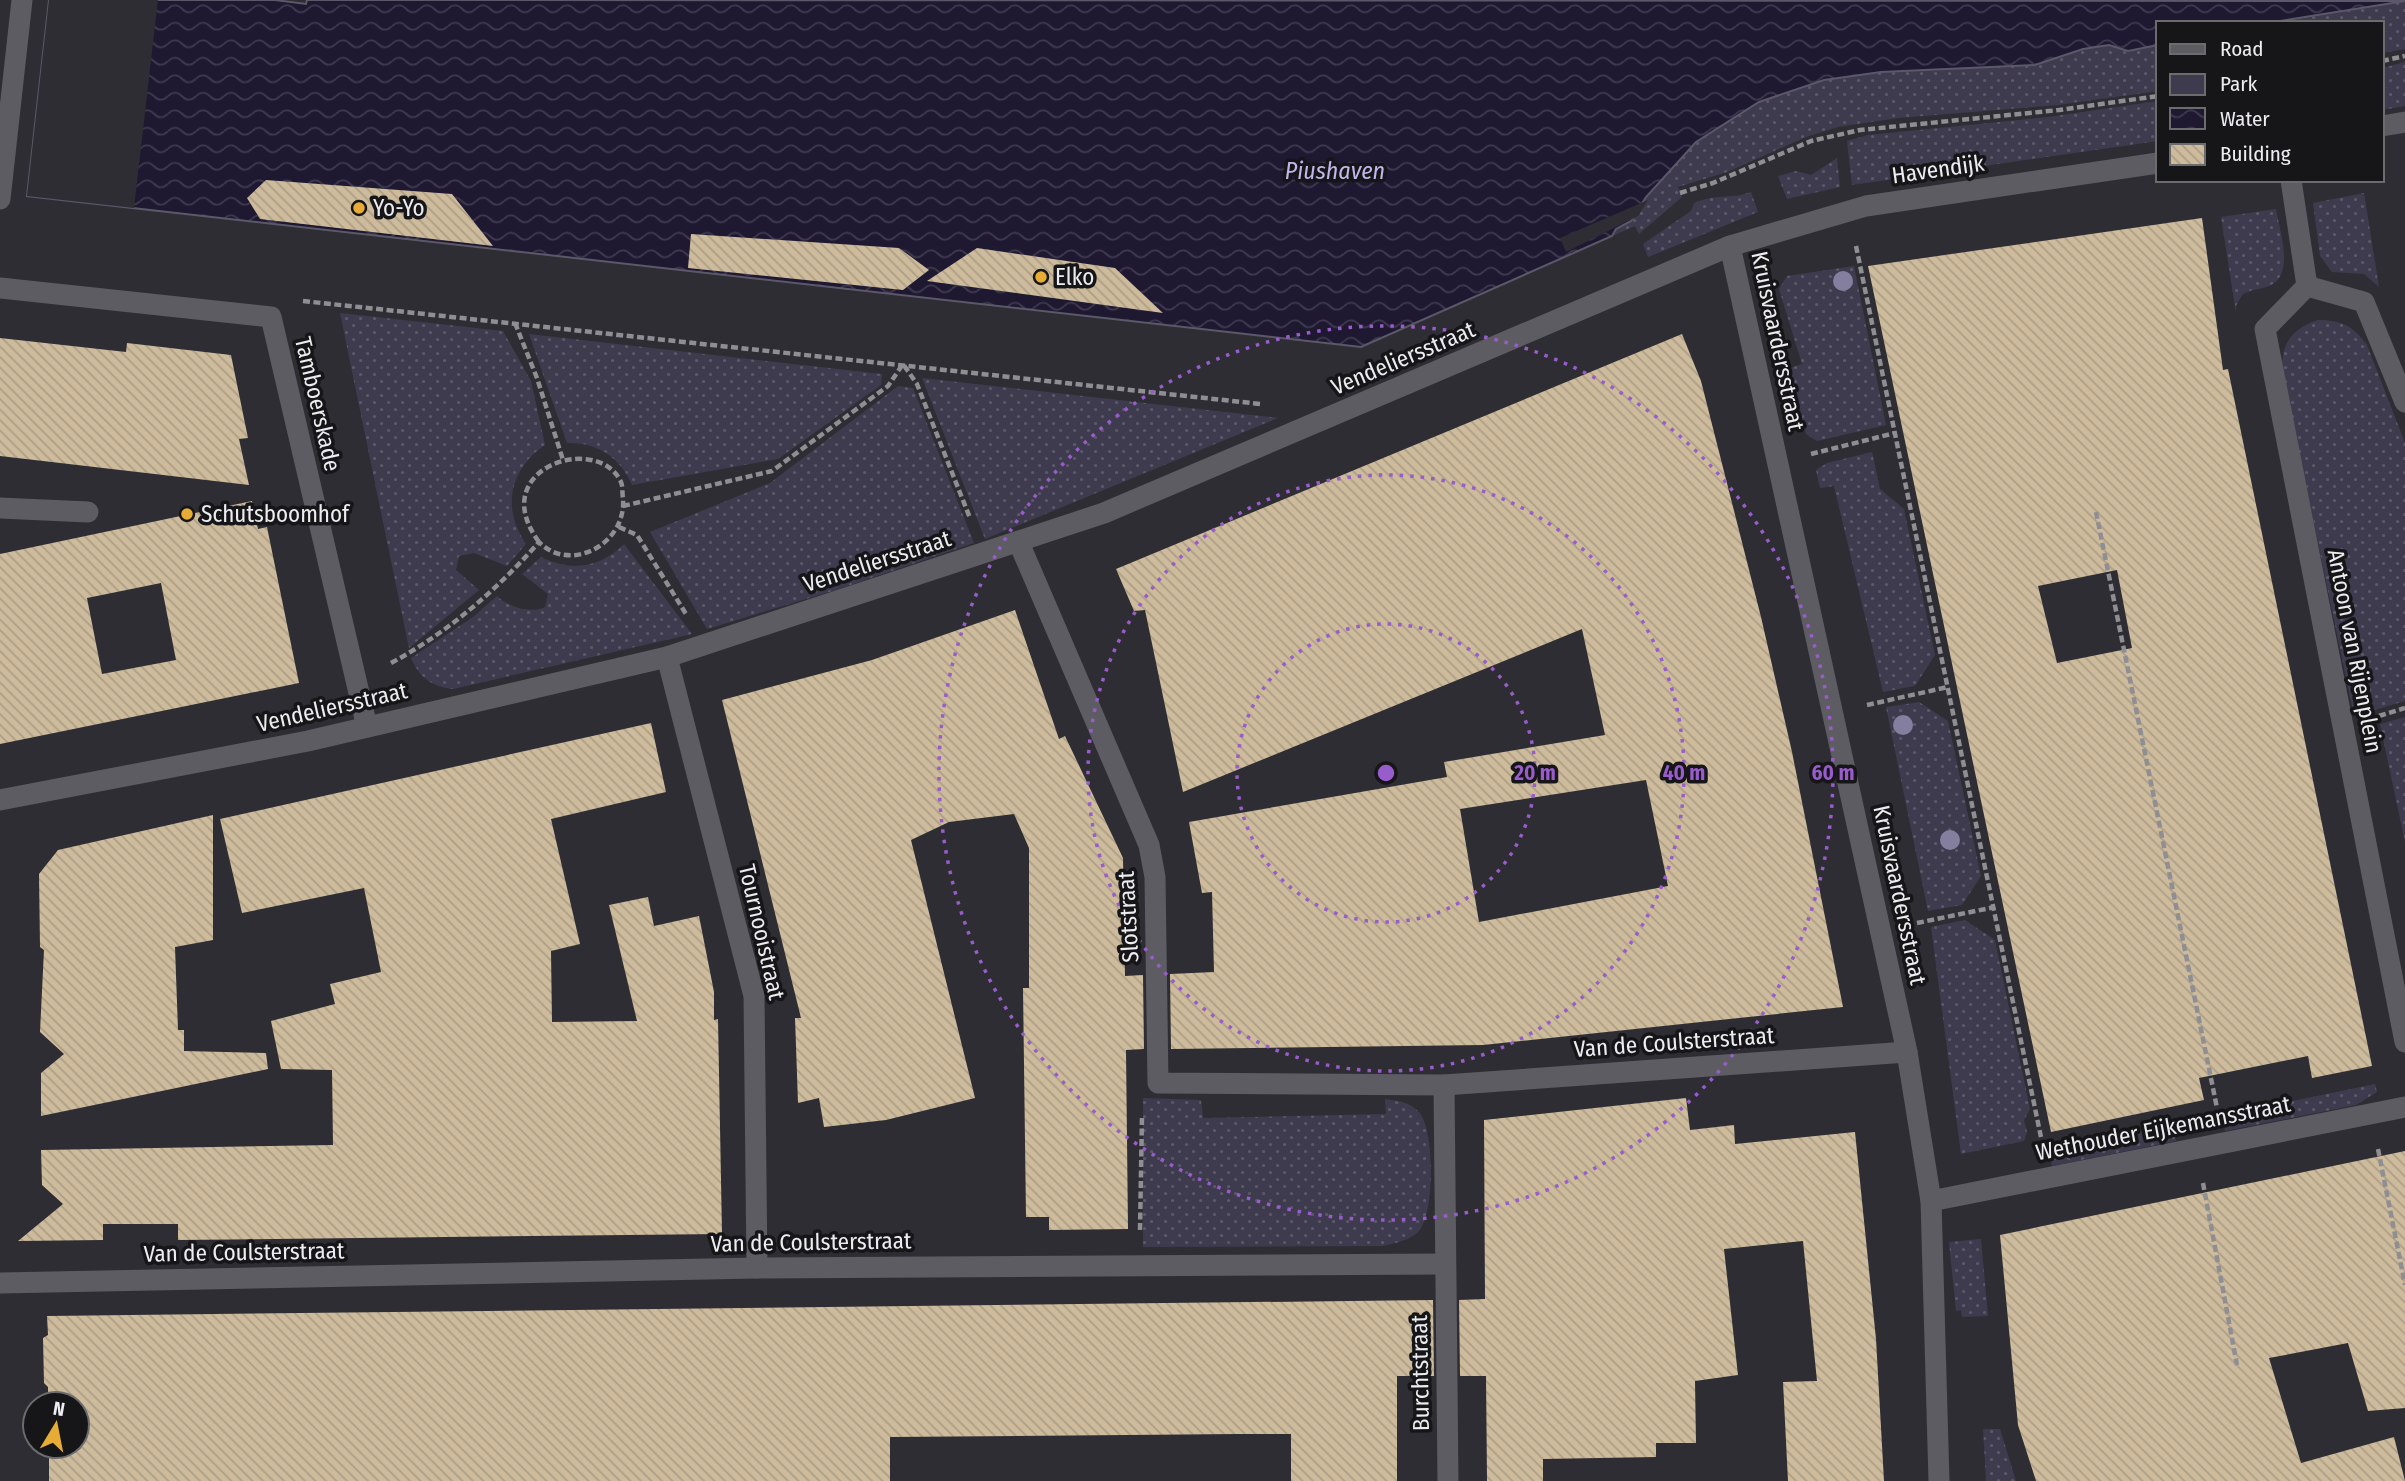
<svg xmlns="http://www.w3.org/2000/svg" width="2405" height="1481" font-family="'Fira Sans Condensed',sans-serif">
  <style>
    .green { fill: url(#green-dots) }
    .water { fill: url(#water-waves); stroke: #5c586a; stroke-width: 2 }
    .pier { fill: #2e2d33 }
    .building { fill: url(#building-back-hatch); fill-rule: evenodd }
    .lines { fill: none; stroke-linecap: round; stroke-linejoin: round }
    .path { stroke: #8f8e93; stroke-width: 4.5; stroke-dasharray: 7 3.5; stroke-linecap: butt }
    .lane { stroke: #5d5c62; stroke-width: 21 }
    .street { stroke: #5d5c62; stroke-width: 21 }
    .tree { fill: #847e9f }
    .ring { fill: none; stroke: #985ccb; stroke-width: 3.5; stroke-dasharray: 3.5 7 }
    .poi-dot { fill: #e7ac36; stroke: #161618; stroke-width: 2.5 }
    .labels { text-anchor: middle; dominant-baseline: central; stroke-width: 7; stroke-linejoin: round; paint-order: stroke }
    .street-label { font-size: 23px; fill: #edecf0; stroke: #161618 }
    .poi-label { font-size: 23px; fill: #edecf0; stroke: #161618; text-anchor: start }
    .water-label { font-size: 24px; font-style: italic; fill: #c1b6ed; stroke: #161618 }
    .centre { fill: #985ccb; stroke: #161618; stroke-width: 3.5 }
    .ring-label { font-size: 21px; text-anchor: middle; font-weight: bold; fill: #985ccb; stroke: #161618; stroke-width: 7; stroke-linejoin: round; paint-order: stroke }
  </style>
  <defs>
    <pattern id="green-dots" width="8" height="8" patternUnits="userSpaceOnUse" patternTransform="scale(1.75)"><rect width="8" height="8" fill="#3f3b4f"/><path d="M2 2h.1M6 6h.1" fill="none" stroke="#5b5869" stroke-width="1.8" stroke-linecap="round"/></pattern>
    <pattern id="water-waves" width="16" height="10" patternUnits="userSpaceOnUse" patternTransform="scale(1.75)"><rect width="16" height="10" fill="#1e1831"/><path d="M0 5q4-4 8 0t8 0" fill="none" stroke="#3f3a4f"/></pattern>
    <pattern id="building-back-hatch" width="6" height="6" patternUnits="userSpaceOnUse" patternTransform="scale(1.75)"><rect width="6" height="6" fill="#cdbb9c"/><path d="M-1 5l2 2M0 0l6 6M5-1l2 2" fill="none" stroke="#ac9e87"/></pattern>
  </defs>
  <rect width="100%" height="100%" fill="#2e2d33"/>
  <g class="green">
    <path d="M 2405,1 L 2405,49 L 2382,53 L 2382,23 L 2268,23 Z"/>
    <path d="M 2109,45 L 2128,51 L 2158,45 L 2158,91 L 2058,105 L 1898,118 L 1838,127 L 1806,137 L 1727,172 L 1678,187 L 1682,197 L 1639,234 L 1635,226 L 1612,236 L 1616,229 L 1631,221 L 1646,197 L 1696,142 L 1759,102 L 1824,80 L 1881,72 L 2035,65 L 2083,49 Z"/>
    <path d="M 2405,62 L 2405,106 L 2382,110 L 2382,68 Z"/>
    <path d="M 2158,101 L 2158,141 L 1852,185 L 1847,141 L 1868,135 L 2048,117 Z"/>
    <path d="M 1837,158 L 1840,187 L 1787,199 L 1778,176 L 1796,171 L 1811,175 Z"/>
    <path d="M 1751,192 L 1758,212 L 1648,257 L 1643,244 L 1691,211 L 1694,203 C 1717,193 1730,200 1751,192 Z"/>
    <path d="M 2364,193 L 2379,287 L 2364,274 L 2332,272 L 2320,256 L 2313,203 Z"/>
    <path d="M 2276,209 C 2279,228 2294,271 2273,284 C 2263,290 2252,288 2242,295 L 2236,306 L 2236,313 L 2221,217 Z"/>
    <path d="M 1854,266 L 1886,425 L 1817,441 L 1806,434 L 1790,368 L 1802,364 L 1779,289 L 1787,276 Z"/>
    <path d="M 340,313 L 503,331 L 531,381 L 545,445 C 510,469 501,508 526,544 L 507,566 L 474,553 L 459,556 L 456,570 L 479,590 L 409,648 Z"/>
    <path d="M 2318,320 C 2342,320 2353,326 2367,345 L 2405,443 L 2405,701 L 2354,716 L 2282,370 C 2281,343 2293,328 2318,320 Z"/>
    <path d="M 529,334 L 882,374 L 881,385 L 778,459 L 632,485 C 620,457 597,442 567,443 Z"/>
    <path d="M 922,378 L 1278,418 L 985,539 Z"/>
    <path d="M 898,386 L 913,388 L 974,543 L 836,590 L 707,629 L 650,532 L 770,483 Z"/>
    <path d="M 1872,452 L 1880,489 L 1904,509 L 1935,655 L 1915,686 L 1883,692 L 1834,486 L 1820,488 L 1816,470 L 1827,463 Z"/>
    <path d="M 624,544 L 692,634 L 453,689 C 432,687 419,677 411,658 L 473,617 L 497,596 C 508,607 531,614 545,607 L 548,594 L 522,574 L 541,557 C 571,572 600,568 624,544 Z"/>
    <path d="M 1919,702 L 1948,721 L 1981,876 L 1962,905 L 1928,911 L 1886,707 Z"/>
    <path d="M 2405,717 L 2405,842 L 2380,724 Z"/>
    <path d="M 1965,920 L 1995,940 L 2030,1109 L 2024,1120 L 2027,1132 L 2024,1141 L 1961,1154 L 1931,927 Z"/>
    <path d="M 2375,1084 L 2377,1092 L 2356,1105 L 2225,1131 L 2222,1116 Z"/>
    <path d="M 1143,1098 L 1201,1100 L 1203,1118 L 1386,1114 L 1385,1099 C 1398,1101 1410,1102 1419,1112 C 1435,1130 1435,1215 1418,1232 C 1408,1241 1395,1243 1383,1246 L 1143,1247 Z"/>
    <path d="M 2173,1125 L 2176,1141 L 2052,1166 L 2048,1150 Z"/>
    <path d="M 1981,1239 L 1988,1316 L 1962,1317 L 1961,1310 L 1956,1311 L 1949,1242 Z"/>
    <path d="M 1983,1429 L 2000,1429 L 2016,1481 L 1986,1481 Z"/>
  </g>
  <path class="water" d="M 49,0 L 275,0 L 306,4 L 307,0 L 2405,1 L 2268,23 L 2158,23 L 2158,45 L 2128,51 L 2109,45 L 2083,49 L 2035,65 L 1881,72 L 1824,80 L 1759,102 L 1696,142 L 1646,197 L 1631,221 L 1616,229 L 1612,236 L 1361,347 L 27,196 Z"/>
  <g class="pier">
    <path d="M 49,0 L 158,0 L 134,208 L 27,196 Z"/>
    <path d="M 1648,200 L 1638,216 L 1566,252 L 1560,238 Z"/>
  </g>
  <g class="building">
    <path d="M 266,180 L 452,194 L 493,246 L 260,219 L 247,198 Z"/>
    <path d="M 2202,218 L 2223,370 L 2228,369 L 2372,1066 L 2312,1078 L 2308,1056 L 2199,1078 L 2204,1100 L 2051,1132 L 1868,266 ZM 2117,570 L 2132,648 L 2057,663 L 2038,586 Z"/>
    <path d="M 691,234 L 899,248 L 929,270 L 903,290 L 688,268 Z"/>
    <path d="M 977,248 L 1115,268 L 1163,313 L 927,281 Z"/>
    <path d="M 1682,334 L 1701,381 L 1761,617 L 1792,752 L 1843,1007 L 1483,1045 L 1171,1049 L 1170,974 L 1214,972 L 1212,892 L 1202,893 L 1189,822 L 1447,777 L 1444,762 L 1605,735 L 1582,629 L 1183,792 L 1145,610 L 1134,611 L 1116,569 ZM 1646,780 L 1668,886 L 1479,922 L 1460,809 Z"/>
    <path d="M 0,338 L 126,352 L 127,343 L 231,355 L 248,438 L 239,439 L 249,485 L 0,456 Z"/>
    <path d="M 252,501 L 258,529 L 267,527 L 299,683 L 0,744 L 0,554 ZM 161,583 L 176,660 L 102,674 L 87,598 Z"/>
    <path d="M 1015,610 L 1059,739 L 1065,736 L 1123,858 L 1125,976 L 1143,975 L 1144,1049 L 1126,1050 L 1128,1229 L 1049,1230 L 1049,1217 L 1026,1217 L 1023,988 L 1029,988 L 1029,848 L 1014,814 L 949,822 L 911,840 L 975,1098 L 886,1120 L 824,1127 L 819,1098 L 798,1103 L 795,1018 L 801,1018 L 722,700 L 872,660 Z"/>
    <path d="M 651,723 L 666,792 L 551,819 L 580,944 L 551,951 L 552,1022 L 637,1021 L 609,905 L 648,897 L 654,926 L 699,916 L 714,992 L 714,1020 L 718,1019 L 722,1234 L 178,1240 L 178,1224 L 103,1224 L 103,1240 L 18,1241 L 63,1204 L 42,1185 L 41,1150 L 333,1145 L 332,1070 L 281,1069 L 271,1021 L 335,1004 L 330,984 L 381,972 L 364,888 L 242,913 L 220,819 Z"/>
    <path d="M 213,815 L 213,940 L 175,947 L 178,1030 L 184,1030 L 184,1051 L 266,1053 L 268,1069 L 41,1116 L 41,1073 L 64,1054 L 40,1032 L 44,950 L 40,947 L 39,874 L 58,850 Z"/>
    <path d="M 1686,1098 L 1690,1130 L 1734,1125 L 1735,1144 L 1855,1132 L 1876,1339 L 1884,1481 L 1788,1481 L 1783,1382 L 1817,1381 L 1803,1241 L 1724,1249 L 1738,1375 L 1695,1381 L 1696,1443 L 1656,1443 L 1656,1457 L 1543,1459 L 1543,1481 L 1487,1481 L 1486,1376 L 1460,1376 L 1459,1300 L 1485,1299 L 1484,1120 Z"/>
    <path d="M 2405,1151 L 2405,1408 L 2368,1411 L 2348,1343 L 2269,1358 L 2301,1463 L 2394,1437 L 2405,1481 L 2036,1481 L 2018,1425 L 2000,1235 Z"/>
    <path d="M 1433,1300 L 1434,1376 L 1397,1376 L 1397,1481 L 1291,1481 L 1291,1434 L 1238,1434 L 890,1437 L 890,1481 L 49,1481 L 49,1446 L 77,1446 L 77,1404 L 48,1404 L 48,1387 L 44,1383 L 43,1338 L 48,1335 L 47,1316 Z"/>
  </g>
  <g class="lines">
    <g class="path">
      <path d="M 2382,61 L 2405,56"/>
      <path d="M 1680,193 L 1713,183 L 1811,141 L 1860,130 L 2059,110 L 2158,96"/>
      <path d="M 1856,246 L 2042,1142"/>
      <path d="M 303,301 L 1261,404"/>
      <path d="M 515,323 L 537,378 L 563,460"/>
      <path d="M 1811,454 L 1895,433"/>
      <path d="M 623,506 L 772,471 L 888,386 L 903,364 L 917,384 L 970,518"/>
      <path d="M 2096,512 L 2217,1108"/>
      <path d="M 619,527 L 637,535 L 686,614"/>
      <path d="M 391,663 C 447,633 497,590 539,542 C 570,574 627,544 623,498 C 622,494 623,486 621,482 C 598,432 484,468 539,542"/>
      <path d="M 1867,705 L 1948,687"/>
      <path d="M 2379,716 L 2405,708"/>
      <path d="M 1917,923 L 1995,907"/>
      <path d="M 2378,1149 L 2405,1285"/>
      <path d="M 2203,1183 L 2237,1365"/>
      <path d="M 1140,1230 L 1142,1116"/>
    </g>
    <path class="lane" d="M 0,508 L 88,512"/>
    <g class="street">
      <path d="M 2382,126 L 2405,122"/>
      <path d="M 2291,180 L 2307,286"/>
      <path d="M 0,199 L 22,0"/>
      <path d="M 1730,246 L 1907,1052 L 1931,1201 L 1939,1481"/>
      <path d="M 0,288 L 271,317 L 367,727"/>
      <path d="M 2405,402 L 2364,302 L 2307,286 L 2265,329 L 2405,1042"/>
      <path d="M 1019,543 L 1149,845 L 1155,877 L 1158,1083 L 1444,1085 L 1907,1052"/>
      <path d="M 667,657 L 754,996 L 757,1268"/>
      <path d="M 0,800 L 308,741 L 667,657 L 1104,513 L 1730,246 L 1866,206 L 2158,163"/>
      <path d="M 1444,1085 L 1448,1481"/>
      <path d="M 1931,1201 L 2405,1107"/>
      <path d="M 0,1283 L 757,1268 L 1445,1264"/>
    </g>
  </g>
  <g class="tree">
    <circle cx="1843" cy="281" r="10"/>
    <circle cx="1903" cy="725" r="10"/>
    <circle cx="1950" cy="840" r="10"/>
  </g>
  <g class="ring">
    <circle cx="1386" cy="773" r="149"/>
    <circle cx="1386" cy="773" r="298"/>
    <circle cx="1386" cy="773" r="447"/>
  </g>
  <g class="poi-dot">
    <circle cx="359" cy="208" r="7"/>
    <circle cx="1041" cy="277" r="7"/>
    <circle cx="187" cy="514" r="7"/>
  </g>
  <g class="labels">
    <g class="street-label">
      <text transform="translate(1938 169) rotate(-8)">Havendijk</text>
      <text transform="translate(1778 341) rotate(78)">Kruisvaardersstraat</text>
      <text transform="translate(1403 358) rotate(-23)">Vendeliersstraat</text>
      <text transform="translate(318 404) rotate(77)">Tamboerskade</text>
      <text transform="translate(877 561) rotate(-18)">Vendeliersstraat</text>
      <text transform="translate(2355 651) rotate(79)">Antoon van Rijenplein</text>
      <text transform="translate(332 707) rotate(-13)">Vendeliersstraat</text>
      <text transform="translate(1900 895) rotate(78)">Kruisvaardersstraat</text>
      <text transform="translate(1128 917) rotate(-93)">Slotstraat</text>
      <text transform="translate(762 932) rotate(77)">Tournooistraat</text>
      <text transform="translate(1674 1042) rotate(-4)">Van de Coulsterstraat</text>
      <text transform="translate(2163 1128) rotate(-11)">Wethouder Eijkemansstraat</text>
      <text transform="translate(811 1242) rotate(-1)">Van de Coulsterstraat</text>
      <text transform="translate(244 1252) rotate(-1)">Van de Coulsterstraat</text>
      <text transform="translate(1420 1373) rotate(-91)">Burchtstraat</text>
    </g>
    <g class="poi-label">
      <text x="373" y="208">Yo-Yo</text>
      <text x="1055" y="277">Elko</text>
      <text x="201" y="514">Schutsboomhof</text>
    </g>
    <g class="water-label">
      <text x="1335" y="171">Piushaven</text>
    </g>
  </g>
  <circle cx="1386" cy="773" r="10" class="centre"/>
  <g class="ring-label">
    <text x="1535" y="780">20 m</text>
    <text x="1684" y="780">40 m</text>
    <text x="1833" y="780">60 m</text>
  </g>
  <rect x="2156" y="21" width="228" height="161" fill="#161618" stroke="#6c6c6e" stroke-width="2"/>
  <rect x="2170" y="44" width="35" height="10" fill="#5d5c62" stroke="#6c6c6e" stroke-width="2"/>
  <text x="2220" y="56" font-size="21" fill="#edecf0">Road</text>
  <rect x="2170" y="74" width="35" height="21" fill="#3f3b4f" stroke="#6c6c6e" stroke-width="2"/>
  <text x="2220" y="91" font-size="21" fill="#edecf0">Park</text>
  <rect x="2170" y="108" width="35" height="21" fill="url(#water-waves)" stroke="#6c6c6e" stroke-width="2"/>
  <text x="2220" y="126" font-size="21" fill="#edecf0">Water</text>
  <rect x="2170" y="144" width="35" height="21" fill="url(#building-back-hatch)" stroke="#6c6c6e" stroke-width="2"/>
  <text x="2220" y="161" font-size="21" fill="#edecf0">Building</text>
  <g transform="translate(56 1425) rotate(10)"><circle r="33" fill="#161618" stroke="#6c6c6e" stroke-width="2"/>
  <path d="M0-5L12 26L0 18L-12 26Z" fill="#e7ac36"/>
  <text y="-10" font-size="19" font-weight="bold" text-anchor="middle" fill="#edecf0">N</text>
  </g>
</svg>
